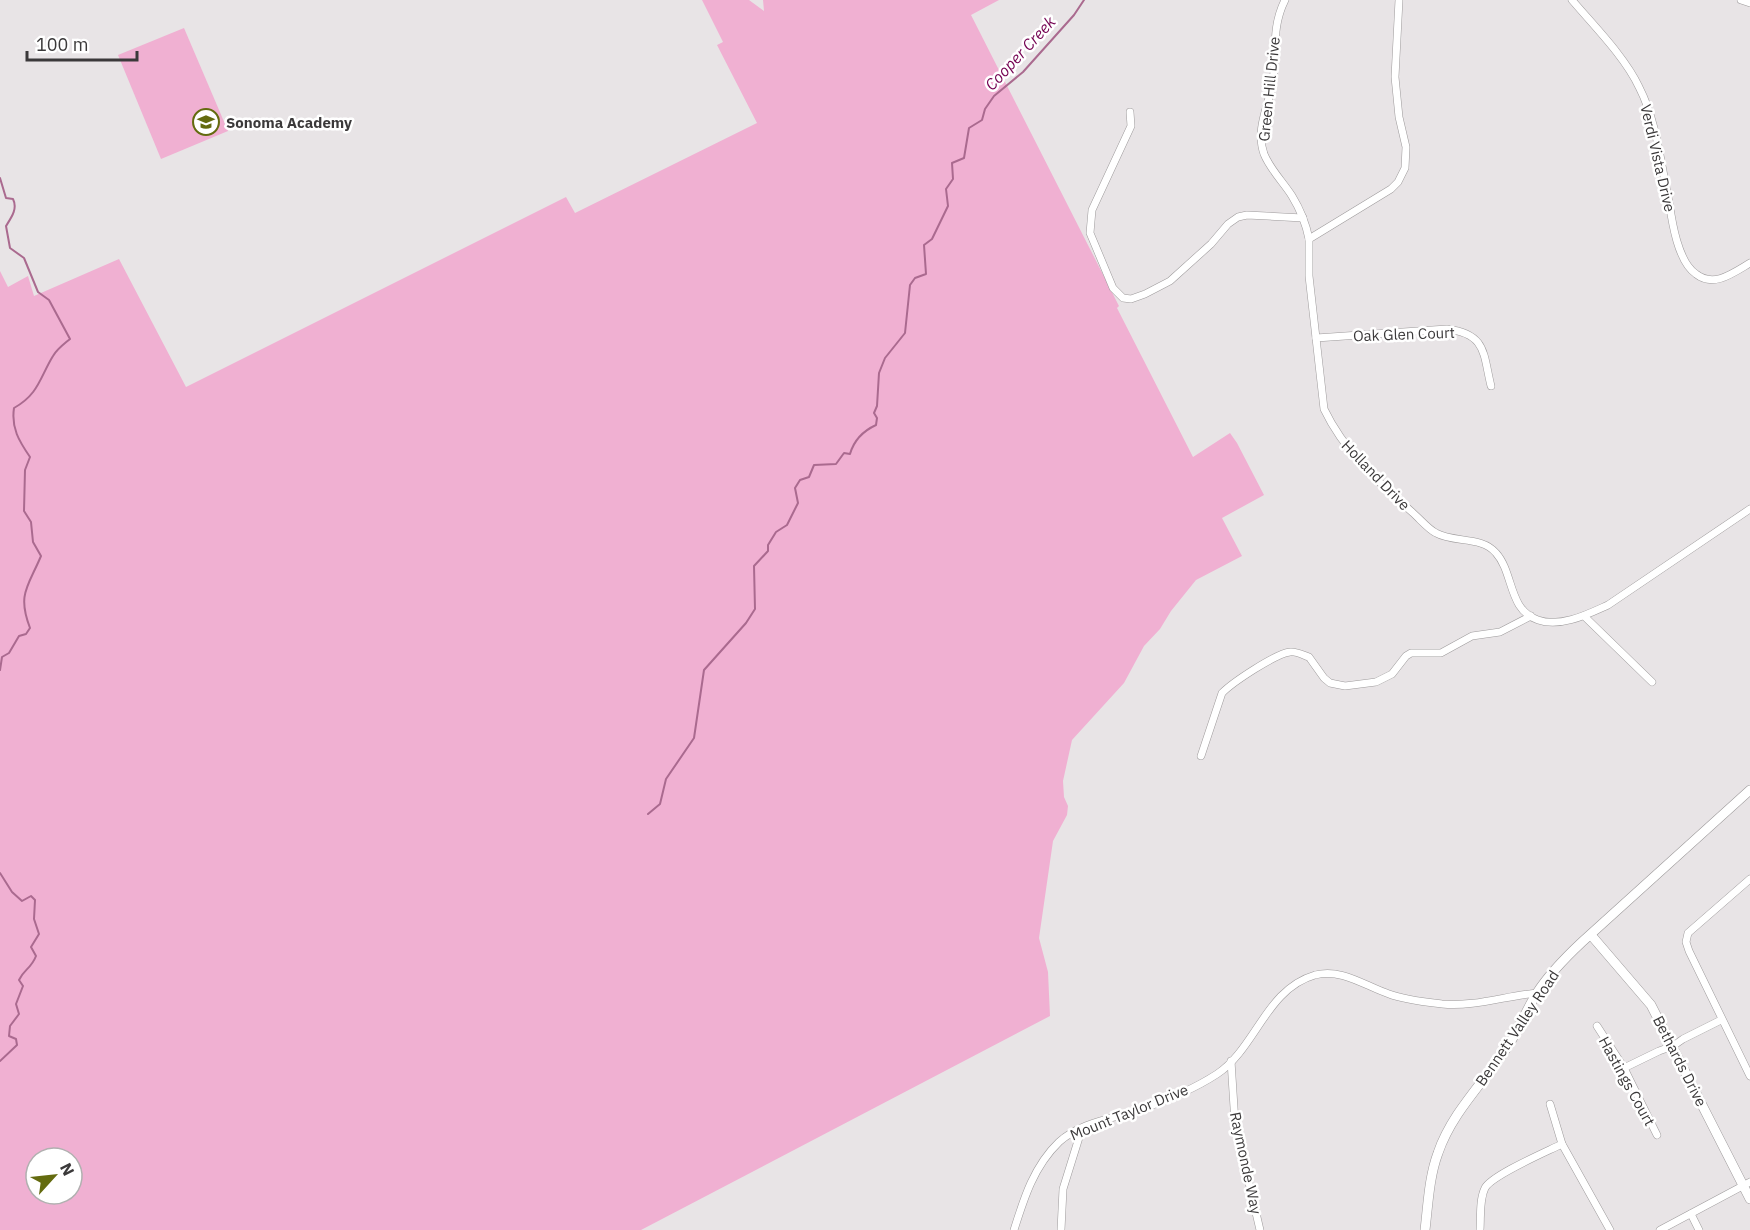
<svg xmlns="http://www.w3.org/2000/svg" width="1750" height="1230" font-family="'IBM Plex Sans',sans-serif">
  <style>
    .green { fill: #f0b0d2; fill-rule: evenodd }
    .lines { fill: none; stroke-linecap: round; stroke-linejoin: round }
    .stream { stroke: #aa6a8f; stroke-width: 2 }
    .street-casing { stroke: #9d9a9b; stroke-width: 8 }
    .secondary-casing { stroke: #9d9a9b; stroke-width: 10 }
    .street { stroke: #fff; stroke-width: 7 }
    .secondary { stroke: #fff; stroke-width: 9 }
    .labels { text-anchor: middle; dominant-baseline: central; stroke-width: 5; stroke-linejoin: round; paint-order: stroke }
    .street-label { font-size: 15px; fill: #3b393a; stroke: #fff }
    .poi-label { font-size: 15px; font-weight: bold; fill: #3b393a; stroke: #fff; text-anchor: start }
    .water-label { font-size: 16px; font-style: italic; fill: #730051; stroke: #fff }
  </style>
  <rect width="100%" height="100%" fill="#e8e4e6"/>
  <g class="green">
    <path d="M 702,0 L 749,0 L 764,11 L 763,0 L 999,0 L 971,15 L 1119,306 L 1117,308 L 1193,457 L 1230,433 L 1237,443 L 1264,495 L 1222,518 L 1242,556 L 1196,580 L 1171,611 L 1160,629 L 1144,646 L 1124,683 L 1072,740 L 1063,781 L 1064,797 L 1068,806 L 1067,815 L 1053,841 L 1039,938 L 1048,972 L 1050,1016 L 641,1230 L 0,1230 L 0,271 L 8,287 L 28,276 L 34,296 L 119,259 L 186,387 L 566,197 L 575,213 L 757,123 L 717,45 L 723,42 ZM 36,1158 L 72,1158 L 72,1194 L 36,1194 Z"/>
    <path d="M 184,28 L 228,131 L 161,159 L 118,55 Z"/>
  </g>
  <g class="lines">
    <g class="stream">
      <path d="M 0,178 L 6,198 L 13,199 C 18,209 11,218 6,226 L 10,248 L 24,258 L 38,292 L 49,300 L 70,339 C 64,344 57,349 53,356 C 40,377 39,394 14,408 C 11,428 19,441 30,457 L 25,470 L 24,511 L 31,522 L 33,542 L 41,556 C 28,587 17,594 30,628 L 26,634 L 19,636 L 9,653 L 2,657 L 0,670"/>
      <path d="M 648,814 L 660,804 L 666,779 L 694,738 L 704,670 L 746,623 L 755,609 L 754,566 L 768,551 L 768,545 L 776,532 L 787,525 L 798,503 L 795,488 L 800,480 L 809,477 L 814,465 L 836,464 L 844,453 L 850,454 C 854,440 863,431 876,425 L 877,418 L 874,413 L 877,406 L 879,373 L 885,358 L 905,333 L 910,285 L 915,278 L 926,274 L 924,245 L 932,239 L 948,206 L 946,189 L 953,179 L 952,163 L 964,158 L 969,128 L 982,120 L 985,109 L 994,96 L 1023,72 L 1074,15 L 1084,0"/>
      <path d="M 0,873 L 12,892 L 22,901 L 31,896 L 35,900 L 34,919 L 39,934 L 31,947 L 36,956 C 31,969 24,969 19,980 L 23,986 L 16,1004 L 19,1014 L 10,1026 L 9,1036 L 16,1039 L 17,1045 L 0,1061"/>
    </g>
    <defs>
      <g id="street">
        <path d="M 1285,0 C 1271,28 1277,52 1273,81 C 1269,105 1255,129 1264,154 C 1270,169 1283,182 1292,196 C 1300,209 1306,224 1309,239"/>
        <path d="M 1399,0 L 1395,77 L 1399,117 L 1406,147 L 1405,168 L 1398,182 L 1391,189 L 1309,239 L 1309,276 L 1324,409 C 1344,451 1378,482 1412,512 C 1420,519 1428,529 1436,533 C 1454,543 1482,536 1496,553 C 1514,573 1508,610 1538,620 C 1561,628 1588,614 1608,605 L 1750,509"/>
        <path d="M 1572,0 C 1594,26 1625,57 1639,87 C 1657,122 1661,165 1669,202 C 1672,222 1678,262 1696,274 C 1714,288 1733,273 1750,263"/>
        <path d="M 1741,0 L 1750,3"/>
        <path d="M 1130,112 L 1131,126 L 1092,210 L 1090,233 L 1113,288 L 1123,298 L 1131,299 L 1145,294 L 1170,281 L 1211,244 L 1228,224 L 1238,217 L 1247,215 L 1303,218"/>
        <path d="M 1316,338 L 1447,329 C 1487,334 1483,354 1491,386"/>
        <path d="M 1584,616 L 1652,682"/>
        <path d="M 1201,756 L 1222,693 C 1233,682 1275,654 1290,652 C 1296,651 1303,655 1309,657 L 1324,678 L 1330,683 L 1345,686 L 1376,682 L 1392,674 L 1406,656 L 1411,653 L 1441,653 L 1472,636 L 1500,632 L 1531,616"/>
        <path d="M 1750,879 L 1688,933 L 1686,942 L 1689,951 L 1750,1076"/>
        <path d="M 1597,1026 L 1624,1068 L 1657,1135"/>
        <path d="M 1231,1061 L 1235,1123 L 1260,1230"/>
        <path d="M 1624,1068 L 1659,1051 L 1673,1046 L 1683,1039 L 1721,1020"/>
        <path d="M 1550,1104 L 1562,1144 L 1610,1230"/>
        <path d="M 1691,1214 L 1699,1230"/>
        <path d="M 1014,1230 C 1024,1198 1034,1166 1059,1142 C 1081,1122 1112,1119 1139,1110 C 1165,1101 1194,1089 1217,1074 C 1256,1048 1266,989 1315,975 C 1342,968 1365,986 1389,994 C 1405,1000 1425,1002 1442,1004 C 1475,1007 1505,996 1537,993"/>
        <path d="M 1061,1230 L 1063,1189 L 1082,1128"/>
        <path d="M 1480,1230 C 1481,1217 1479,1200 1485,1188 C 1492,1175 1546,1152 1562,1144"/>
        <path d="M 1660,1230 L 1750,1182"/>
      </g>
      <g id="secondary">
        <path d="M 1591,935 L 1651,1005 L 1750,1199"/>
        <path d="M 1425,1230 C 1428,1205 1429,1177 1438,1153 C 1452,1112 1485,1081 1508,1046 C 1519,1029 1526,1010 1537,993 C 1549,974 1566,957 1582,942 L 1750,790"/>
      </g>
    </defs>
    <use href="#street" class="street-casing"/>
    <use href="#secondary" class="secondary-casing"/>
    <use href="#street" class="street"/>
    <use href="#secondary" class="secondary"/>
  </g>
  <defs>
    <symbol id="school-ring" viewBox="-11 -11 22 22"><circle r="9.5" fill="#fff" stroke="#646b0f" stroke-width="1.5"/><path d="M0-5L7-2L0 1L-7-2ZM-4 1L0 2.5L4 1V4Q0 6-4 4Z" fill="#646b0f"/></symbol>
  </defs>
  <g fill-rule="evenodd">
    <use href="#school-ring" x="191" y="107" width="30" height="30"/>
  </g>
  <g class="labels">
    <g class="street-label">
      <text transform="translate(1269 89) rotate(-84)">Green Hill Drive</text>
      <text transform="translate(1658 158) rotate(77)">Verdi Vista Drive</text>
      <text transform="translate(1404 334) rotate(-2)">Oak Glen Court</text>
      <text transform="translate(1376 475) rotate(46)">Holland Drive</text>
      <text transform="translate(1517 1028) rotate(-56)">Bennett Valley Road</text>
      <text transform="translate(1680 1061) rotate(63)">Bethards Drive</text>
      <text transform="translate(1627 1081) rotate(61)">Hastings Court</text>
      <text transform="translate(1129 1112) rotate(-22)">Mount Taylor Drive</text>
      <text transform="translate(1246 1163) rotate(78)">Raymonde Way</text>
    </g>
    <g class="poi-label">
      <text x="226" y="122">Sonoma Academy</text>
    </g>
    <g class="water-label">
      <text transform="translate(1020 53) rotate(-47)">Cooper Creek</text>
    </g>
  </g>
  <g transform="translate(54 1176) rotate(63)"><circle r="28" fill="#ffffff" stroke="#b1b0b0" stroke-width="1.5"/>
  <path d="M0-4.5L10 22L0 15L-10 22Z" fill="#646b0f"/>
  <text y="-9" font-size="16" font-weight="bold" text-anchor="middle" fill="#3b393a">N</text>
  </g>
  <path d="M27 51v9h110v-9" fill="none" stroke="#3b393a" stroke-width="3"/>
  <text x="36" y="51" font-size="18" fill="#3b393a" stroke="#ffffff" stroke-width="4.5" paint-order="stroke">100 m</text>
</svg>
